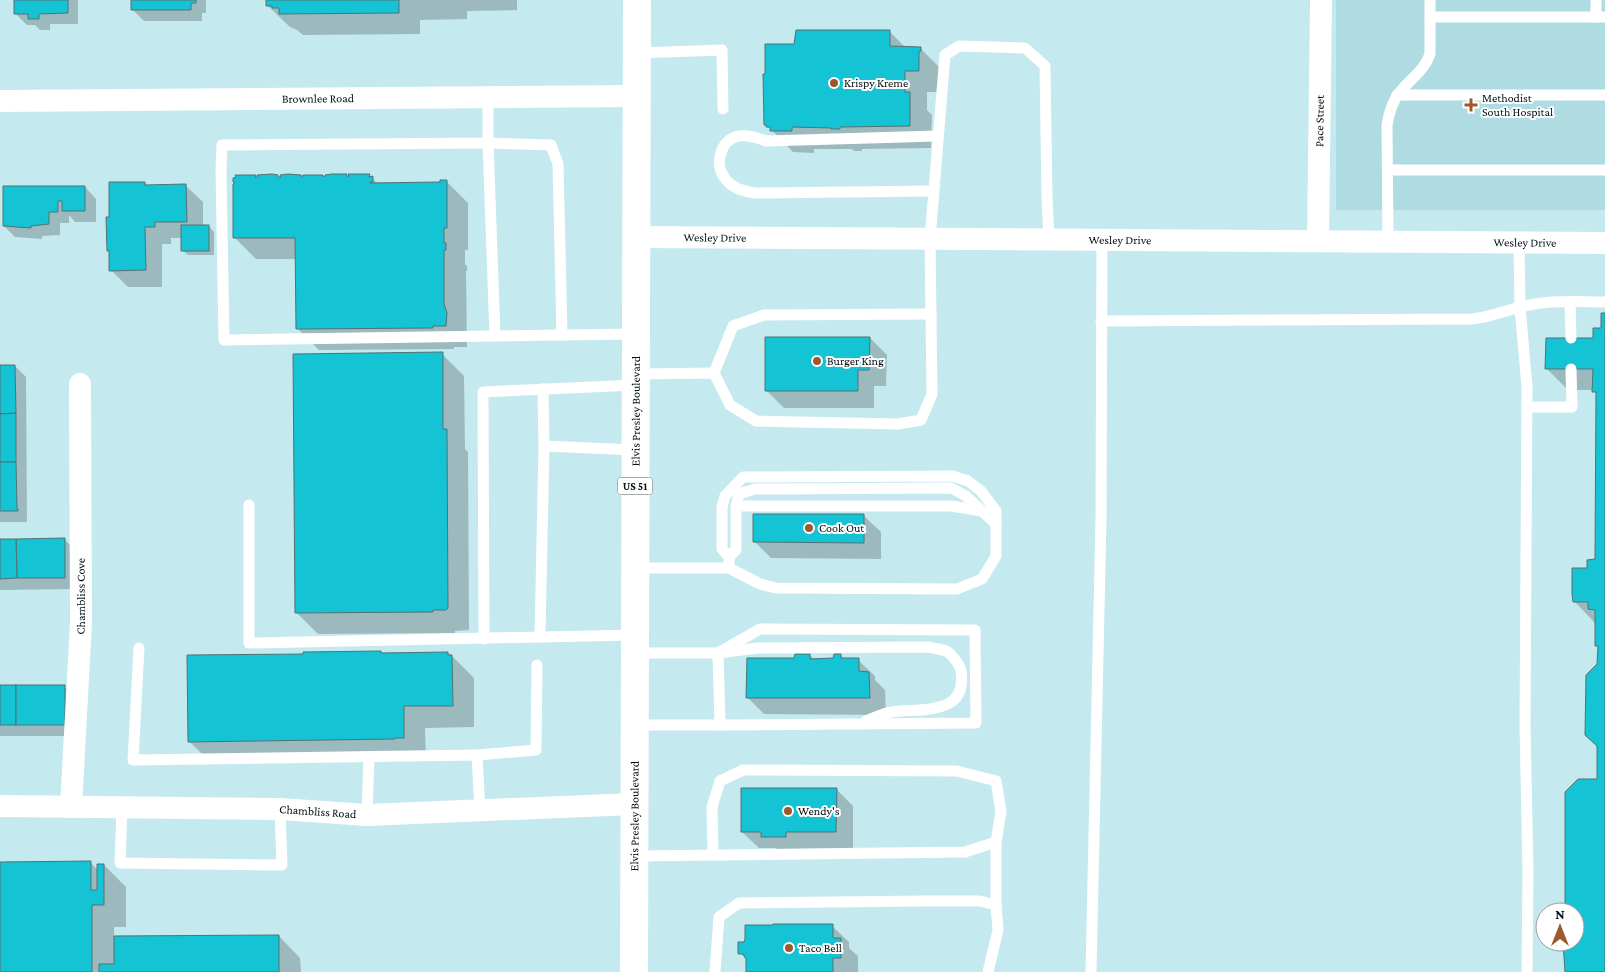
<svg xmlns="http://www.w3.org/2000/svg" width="1605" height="972" font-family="'Crimson Pro',serif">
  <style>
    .built { fill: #aedce2 }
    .shadow { fill: #0003 }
    .building { fill: #14c3d4; stroke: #507276 }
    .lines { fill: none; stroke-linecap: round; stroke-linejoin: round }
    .lane { stroke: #fff; stroke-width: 11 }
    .street { stroke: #fff; stroke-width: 22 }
    .primary { stroke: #fff; stroke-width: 28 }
    .poi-dot { fill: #9d592b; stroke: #fff; stroke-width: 2 }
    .labels { text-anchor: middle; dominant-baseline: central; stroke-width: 4; stroke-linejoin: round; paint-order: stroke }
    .shield { fill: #fff; stroke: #4f585a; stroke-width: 1 }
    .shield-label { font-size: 11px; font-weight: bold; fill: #041113 }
    .poi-label { font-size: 12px; fill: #041113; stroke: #fff; text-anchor: start }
    .street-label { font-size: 12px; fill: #041113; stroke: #fff }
  </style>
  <rect width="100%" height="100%" fill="#c4e9ee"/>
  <rect class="built" x="1336" y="0" width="269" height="210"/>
  <g class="shadow">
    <path d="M 15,0 L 78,0 L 78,24 L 50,24 L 50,30 L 40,30 L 35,25 L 27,25 L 15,13 Z"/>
    <path d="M 132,0 L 206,0 L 206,13 L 202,13 L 202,21 L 144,21 L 132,9 Z"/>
    <path d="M 268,0 L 517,0 L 517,10 L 467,11 L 467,19 L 420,20 L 420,34 L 303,35 L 297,30 L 290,27 L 268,6 Z"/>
    <path d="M 889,31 L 905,47 L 920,48 L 942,70 L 940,92 L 927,92 L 927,110 L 932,115 L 931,148 L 862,149 L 862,151 L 854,151 L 852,149 L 814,149 L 814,153 L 793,152 L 766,124 L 795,45 Z"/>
    <path d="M 346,175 L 348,177 L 369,175 L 378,184 L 442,184 L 446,181 L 468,203 L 468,250 L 465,250 L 465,264 L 467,266 L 467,271 L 466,271 L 467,347 L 454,347 L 454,349 L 319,350 L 297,328 L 296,259 L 256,259 L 234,237 L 237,186 L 234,182 L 234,178 L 236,176 L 255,176 L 259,180 L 279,178 L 281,176 L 301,176 L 302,177 L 322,176 L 324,178 Z"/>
    <path d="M 145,183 L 148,186 L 186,186 L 203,202 L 203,226 L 209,226 L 214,232 L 214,255 L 188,255 L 182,250 L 182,238 L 171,238 L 171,244 L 162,244 L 162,287 L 128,287 L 111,270 L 110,253 L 108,250 L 110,218 Z"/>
    <path d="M 85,187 L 96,199 L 96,222 L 75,222 L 69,215 L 69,223 L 60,223 L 60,235 L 42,236 L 42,239 L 15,237 L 4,226 Z"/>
    <path d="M 1605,314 L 1605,972 L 1565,972 L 1565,942 L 1575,942 L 1575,912 L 1566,912 L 1598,781 L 1599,648 L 1596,646 L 1596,624 L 1574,601 L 1589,569 L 1596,560 L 1598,395 L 1594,390 L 1568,390 L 1546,368 L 1594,340 L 1602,329 Z"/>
    <path d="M 870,338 L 887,355 L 886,386 L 874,386 L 874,408 L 784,408 L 767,391 Z"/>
    <path d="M 442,354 L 464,376 L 465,449 L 468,452 L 469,630 L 455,631 L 455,633 L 318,634 L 296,612 Z"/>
    <path d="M 0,366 L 15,366 L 26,377 L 27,522 L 0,522 Z"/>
    <path d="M 864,516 L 881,532 L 881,559 L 771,558 L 754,541 Z"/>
    <path d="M 64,539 L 76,551 L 76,589 L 0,590 L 0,540 Z"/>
    <path d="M 380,652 L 382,654 L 448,653 L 452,656 L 474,678 L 474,727 L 425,728 L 426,760 L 211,763 L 189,741 L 304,655 Z"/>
    <path d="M 810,655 L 815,660 L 834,659 L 841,655 L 845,660 L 858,660 L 875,676 L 875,680 L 885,690 L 886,715 L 764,714 L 747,697 L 795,659 Z"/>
    <path d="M 0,686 L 64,686 L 76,697 L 76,736 L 0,736 Z"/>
    <path d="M 836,789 L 853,806 L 853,848 L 780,853 L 775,848 L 759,848 L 742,832 Z"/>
    <path d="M 0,863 L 91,863 L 98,870 L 104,865 L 126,887 L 126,927 L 114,927 L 114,937 L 279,936 L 300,958 L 301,972 L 0,972 Z"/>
    <path d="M 832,926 L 849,942 L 849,948 L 858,956 L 858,972 L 748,972 L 747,960 L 739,952 Z"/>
  </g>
  <g class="building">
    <path d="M 14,0 L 68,0 L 68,13 L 39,14 L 39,19 L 28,19 L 28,14 L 14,14 Z"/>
    <path d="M 131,0 L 196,0 L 196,3 L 191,3 L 191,10 L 131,10 Z"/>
    <path d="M 266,0 L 399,0 L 399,13 L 279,14 L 279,8 L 272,8 L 272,6 L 266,6 Z"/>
    <path d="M 796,30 L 890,30 L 890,46 L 921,47 L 921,51 L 919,51 L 919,71 L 905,71 L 905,92 L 910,92 L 910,126 L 840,127 L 840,129 L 831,129 L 831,128 L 792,127 L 792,131 L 770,131 L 770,127 L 766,127 L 766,125 L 764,125 L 763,74 L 765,74 L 765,44 L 794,44 Z"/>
    <path d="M 272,174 L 278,175 L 278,177 L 281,177 L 280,175 L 288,174 L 301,175 L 300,176 L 303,176 L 303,175 L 323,175 L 322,176 L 326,176 L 325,175 L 332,174 L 347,174 L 346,176 L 349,176 L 348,174 L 370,174 L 369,177 L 373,176 L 373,182 L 370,182 L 370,183 L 440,182 L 440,180 L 447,180 L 447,228 L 444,228 L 444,243 L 446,243 L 446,250 L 444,250 L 444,304 L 447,313 L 446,326 L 433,326 L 433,328 L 296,329 L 295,238 L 233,238 L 233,184 L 234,184 L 234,182 L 233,182 L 233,178 L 236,177 L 235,175 L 256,175 L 255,177 L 258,177 L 257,175 Z"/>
    <path d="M 109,182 L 145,182 L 145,185 L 186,184 L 187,222 L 155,222 L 155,227 L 145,227 L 146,270 L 109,271 L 109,251 L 107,251 L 106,217 L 109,217 Z"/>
    <path d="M 3,186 L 85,186 L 85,211 L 62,211 L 62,201 L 58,201 L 58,212 L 49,212 L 49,224 L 31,226 L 31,228 L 3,226 Z"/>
    <rect x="181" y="225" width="28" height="26"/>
    <path d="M 1601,313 L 1605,313 L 1605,972 L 1565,972 L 1563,942 L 1575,942 L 1575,912 L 1565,912 L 1565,792 L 1578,779 L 1597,779 L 1597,746 L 1585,735 L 1586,675 L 1597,664 L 1598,646 L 1595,646 L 1595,610 L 1588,609 L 1588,602 L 1573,602 L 1572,594 L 1572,568 L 1587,568 L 1587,560 L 1595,559 L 1596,392 L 1592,392 L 1593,369 L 1545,369 L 1546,338 L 1593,338 L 1593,328 L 1601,328 Z"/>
    <path d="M 765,337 L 870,337 L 869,370 L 858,370 L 858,391 L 765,391 Z"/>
    <path d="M 443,352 L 443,429 L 447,429 L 448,608 L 446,610 L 433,610 L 433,612 L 295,613 L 293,354 Z"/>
    <path d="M 0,365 L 15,365 L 16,413 L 0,414 Z"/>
    <path d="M 16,413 L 16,462 L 0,462 L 0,414 Z"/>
    <path d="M 0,462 L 16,462 L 17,509 L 18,509 L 18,511 L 0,511 Z"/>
    <path d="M 753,514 L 864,514 L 864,543 L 753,542 Z"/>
    <path d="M 65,538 L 65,578 L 17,578 L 16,539 Z"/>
    <path d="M 0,539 L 16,539 L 17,578 L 0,579 Z"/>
    <path d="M 381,651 L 381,653 L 448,652 L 448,655 L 452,655 L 453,706 L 404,706 L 404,738 L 395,738 L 395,739 L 188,742 L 187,655 L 303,654 L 303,652 Z"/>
    <path d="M 795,654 L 810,654 L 810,659 L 833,658 L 834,654 L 841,654 L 841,658 L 859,658 L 859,671 L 869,672 L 870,698 L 746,698 L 747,658 L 794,658 Z"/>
    <rect x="0" y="685" width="16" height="40"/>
    <rect x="16" y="685" width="49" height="40"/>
    <path d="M 741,788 L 837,788 L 836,832 L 786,832 L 786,837 L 761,837 L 761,832 L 741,832 Z"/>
    <path d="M 91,861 L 91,890 L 97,890 L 97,864 L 104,864 L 104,905 L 92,905 L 92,972 L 0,972 L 0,862 Z"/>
    <path d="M 773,924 L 833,924 L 833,938 L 841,938 L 841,958 L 833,958 L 833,972 L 746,972 L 746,959 L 743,954 L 738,954 L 738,942 L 744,942 L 745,939 L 745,925 L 773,925 Z"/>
    <path d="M 279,935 L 279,972 L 99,972 L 99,964 L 114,964 L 114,936 Z"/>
  </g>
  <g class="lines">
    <g class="lane">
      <path d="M 1430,17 L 1605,17"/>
      <path d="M 1596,17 L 1596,0"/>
      <path d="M 636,53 L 722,50 L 723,109"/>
      <path d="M 1397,95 L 1605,95"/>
      <path d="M 488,97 L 488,143 L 222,145 L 221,171 L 224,340 L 635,334"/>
      <path d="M 1388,170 L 1605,170"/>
      <path d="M 933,191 L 755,193 C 743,191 731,188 724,177 C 714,163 721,139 739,136 C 748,135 758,138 766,141 L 937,136"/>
      <path d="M 1388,242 L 1387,125 C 1389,113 1392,101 1400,92 C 1410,79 1425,70 1430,54 L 1430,0"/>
      <path d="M 1519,243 L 1520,307 L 1527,387 L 1525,725 L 1528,872 L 1527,972"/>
      <path d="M 1570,302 L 1571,338"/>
      <path d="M 1101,321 L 1472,319 C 1494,317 1513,307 1535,304 C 1558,300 1582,302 1605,302"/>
      <path d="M 495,336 L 488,143 L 551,145 L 558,164 L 562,335"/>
      <path d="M 714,373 L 733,326 L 764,315 L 931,314"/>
      <path d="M 635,374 L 714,373 L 730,405 L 756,421 L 898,424 L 921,420 L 932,394 L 930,239 L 945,55 L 959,46 L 1025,48 L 1045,66 L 1047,198 L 1049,239"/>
      <path d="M 543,389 L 544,446"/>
      <path d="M 1527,407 L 1572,407 L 1571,369"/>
      <path d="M 249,505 L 249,643 L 635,635"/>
      <path d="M 736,506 L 951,506 L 982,511"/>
      <path d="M 729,557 L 736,550 L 736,506 L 739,494 L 755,489 L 951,488 L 966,496 L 996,524"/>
      <path d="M 635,568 L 729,568 L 760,584 L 776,588 L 957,589 L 982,579 L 996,556 L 996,511 L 981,491 L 968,481 L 953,476 L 743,477 L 725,496 L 722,507 L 722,549 L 729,557 L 729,568"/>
      <path d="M 760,629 L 975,630 L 976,723 L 720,725 L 718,653 Z"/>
      <path d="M 540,635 L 544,446 L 635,450"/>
      <path d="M 484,639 L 483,392 L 635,385"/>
      <path d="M 139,648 L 133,760 L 477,755 L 480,811"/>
      <path d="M 635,653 L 718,653 L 758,648 L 929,647 C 935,649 943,649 948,652 C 953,656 960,665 961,671 C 968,716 922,708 892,712 C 883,713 874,718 866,721"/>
      <path d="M 634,725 L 720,725"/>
      <path d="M 477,755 L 536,750 L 537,665"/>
      <path d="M 122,808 L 120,863 L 282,865 L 280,809"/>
      <path d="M 367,815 L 369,757"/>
      <path d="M 634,856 L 965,852 L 996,842 L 1001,811 L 996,781 L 957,771 L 743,770 L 720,781 L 712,807 L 713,855"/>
      <path d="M 996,905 L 996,842"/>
      <path d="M 715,972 L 719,917 L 739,903 L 923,901 L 980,901 L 996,905 L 998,930 L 988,972"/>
      <path d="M 1091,972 L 1101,519 L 1102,239"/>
    </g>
    <g class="street">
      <path id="s1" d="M 0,101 L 635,96"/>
      <path id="s2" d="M 635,237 L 1605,243"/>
      <path id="s3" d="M 1318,241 L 1321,0"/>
      <path id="s4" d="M 0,806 L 280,809 L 367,815 L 634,804"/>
      <path id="s5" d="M 71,807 L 81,623 L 80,384"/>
    </g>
    <path class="primary" id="s6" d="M 634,972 L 637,0"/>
  </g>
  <g class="poi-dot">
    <circle cx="834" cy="83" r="5"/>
    <path d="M1468.5 97.5h5v5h5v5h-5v5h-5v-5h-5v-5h5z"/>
    <circle cx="817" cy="361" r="5"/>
    <circle cx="809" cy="528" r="5"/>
    <circle cx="788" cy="811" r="5"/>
    <circle cx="789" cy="948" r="5"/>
  </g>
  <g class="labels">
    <rect class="shield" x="617.5" y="477.5" width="35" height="17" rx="4"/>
    <g class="shield-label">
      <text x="635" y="486">US 51</text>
    </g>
    <g class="poi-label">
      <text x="844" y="83">Krispy Kreme</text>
      <text x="1482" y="98">Methodist<tspan x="1482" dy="14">South Hospital</tspan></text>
      <text x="827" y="361">Burger King</text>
      <text x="819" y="528">Cook Out</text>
      <text x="798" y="811">Wendy's</text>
      <text x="799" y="948">Taco Bell</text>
    </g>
    <g class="street-label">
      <text stroke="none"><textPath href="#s1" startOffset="318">Brownlee Road</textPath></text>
      <text stroke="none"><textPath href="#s3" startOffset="120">Pace Street</textPath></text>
      <text stroke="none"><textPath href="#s2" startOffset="80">Wesley Drive</textPath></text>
      <text stroke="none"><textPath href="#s2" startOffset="485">Wesley Drive</textPath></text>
      <text stroke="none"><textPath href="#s2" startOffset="890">Wesley Drive</textPath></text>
      <text stroke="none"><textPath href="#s6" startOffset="561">Elvis Presley Boulevard</textPath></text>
      <text stroke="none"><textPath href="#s5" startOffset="211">Chambliss Cove</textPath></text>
      <text stroke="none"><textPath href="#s4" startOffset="318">Chambliss Road</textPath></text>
      <text stroke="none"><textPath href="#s6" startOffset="156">Elvis Presley Boulevard</textPath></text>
    </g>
  </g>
  <g transform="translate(1560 927)"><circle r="24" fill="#ffffff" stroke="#9ba0a1"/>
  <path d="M0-4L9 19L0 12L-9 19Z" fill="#9d592b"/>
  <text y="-8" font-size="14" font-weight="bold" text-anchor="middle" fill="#041113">N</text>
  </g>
</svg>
